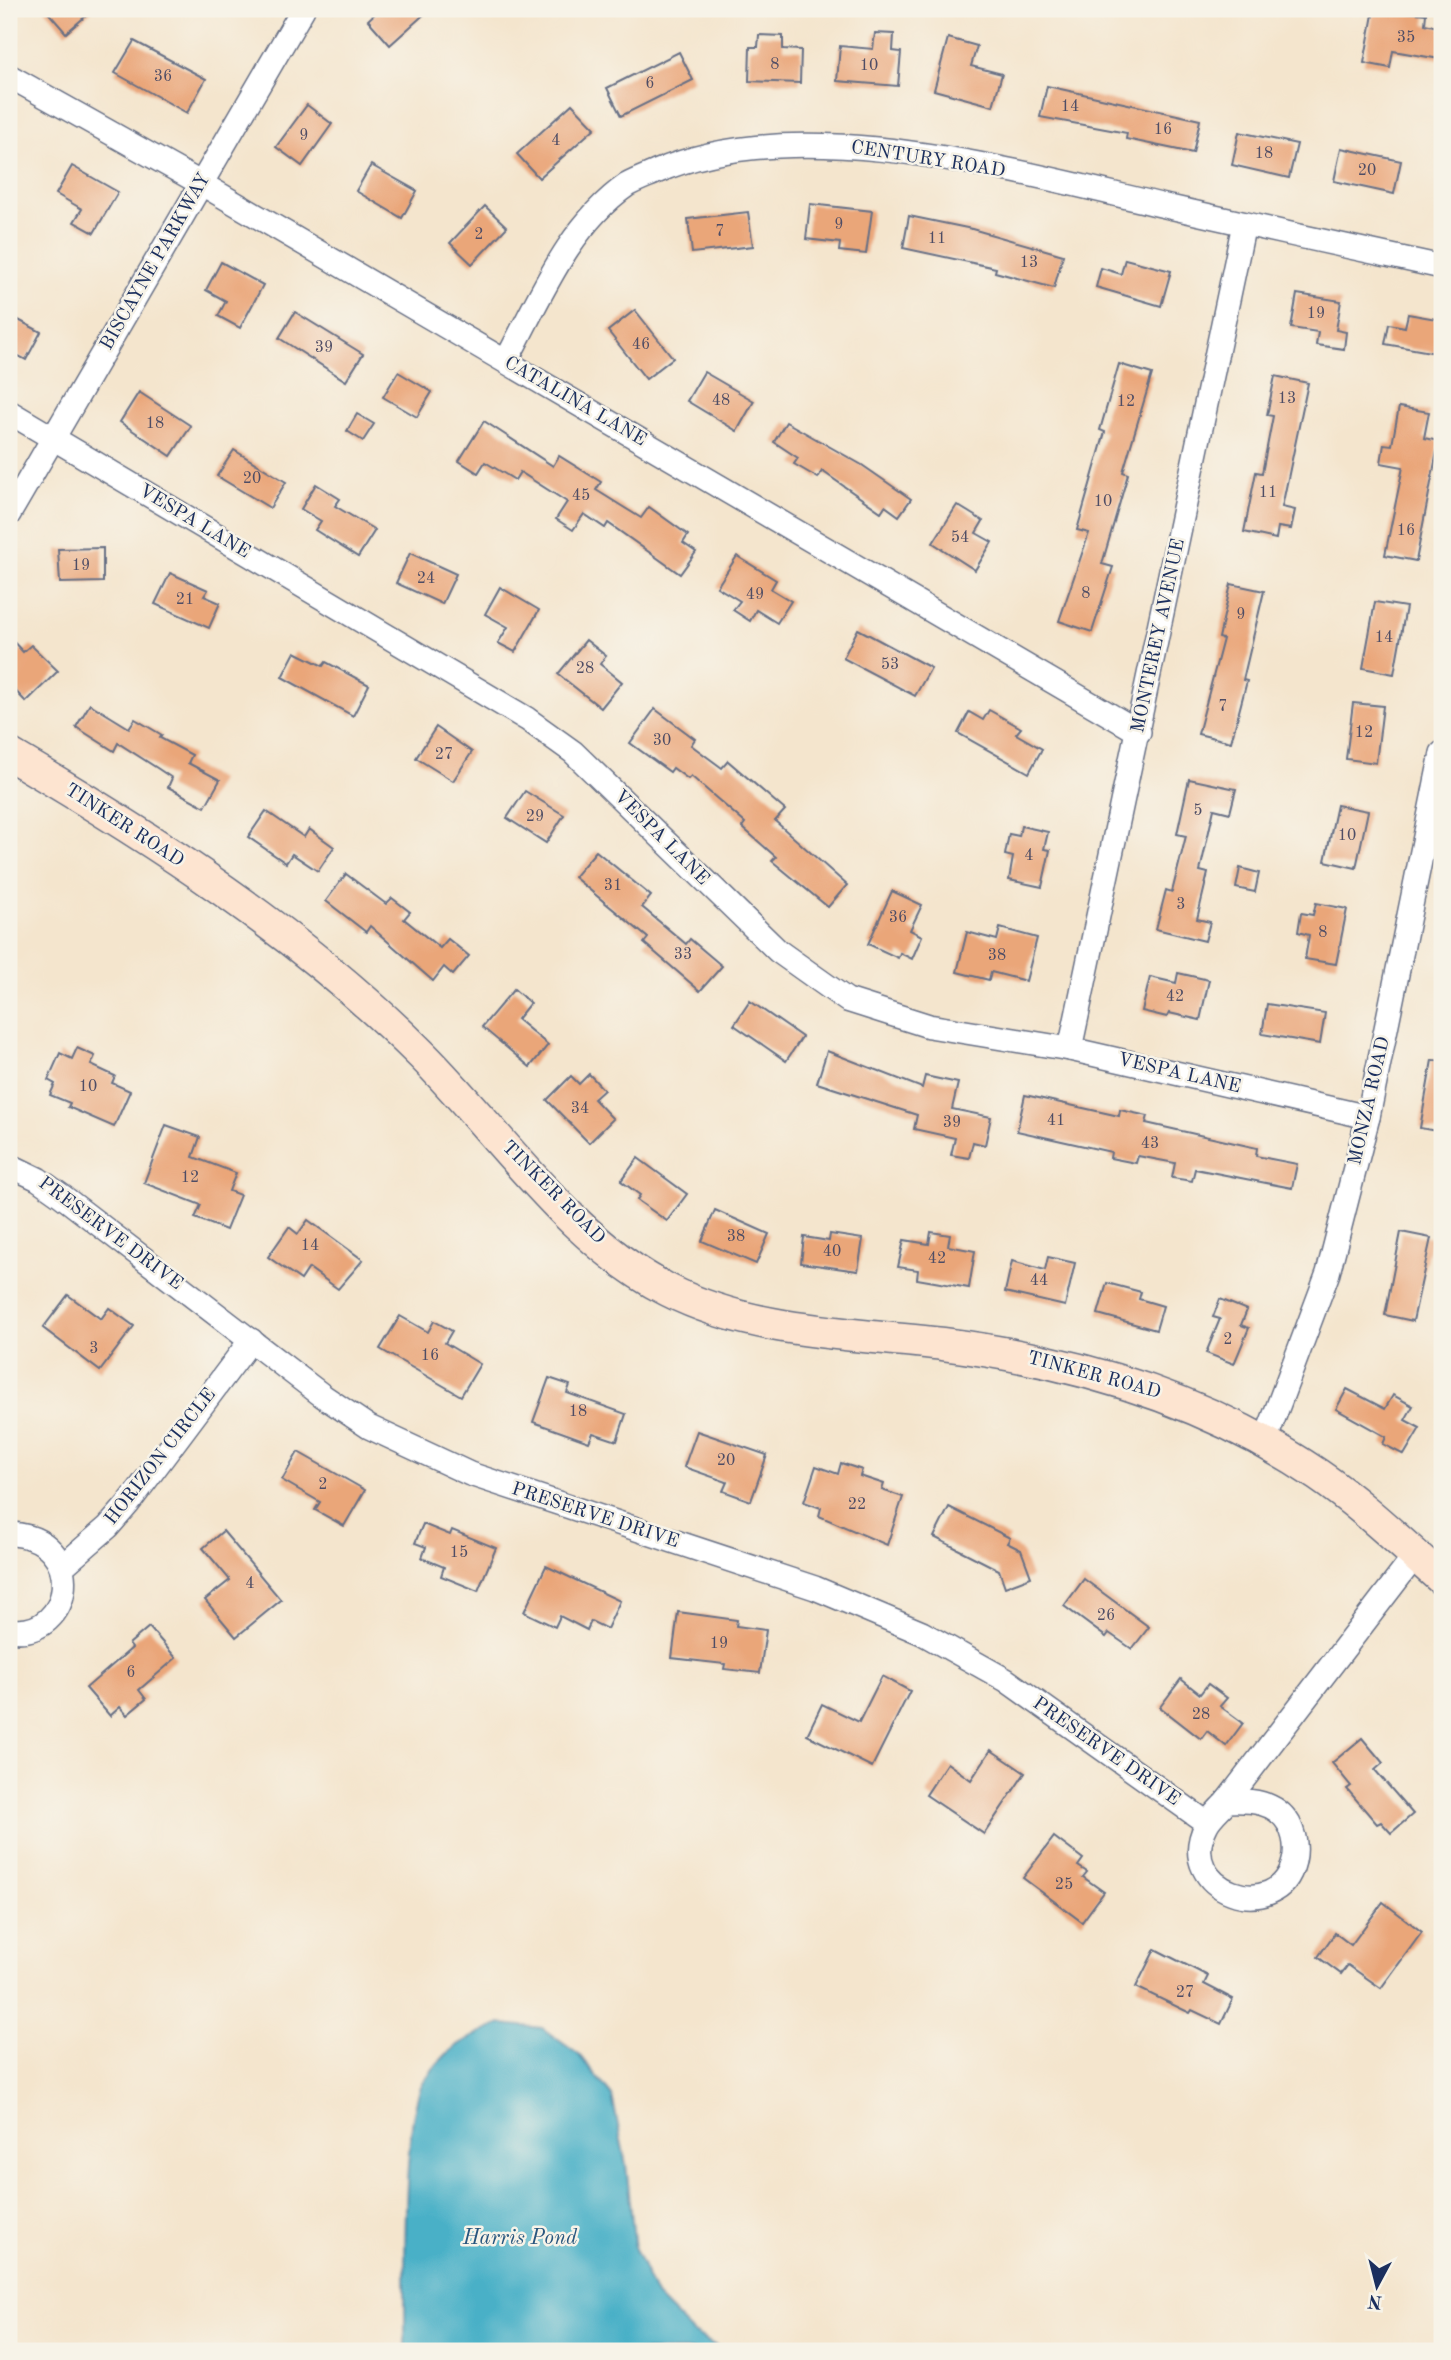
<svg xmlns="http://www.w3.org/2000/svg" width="1451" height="2360" font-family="'Old Standard TT',serif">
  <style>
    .water { fill: #48b0c7; stroke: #327092; stroke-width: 2 }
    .building { fill: #eaa679 }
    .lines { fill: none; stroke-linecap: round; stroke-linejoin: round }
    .street-casing { stroke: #676f85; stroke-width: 26 }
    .secondary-casing { stroke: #676f85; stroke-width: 35 }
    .street { stroke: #fff; stroke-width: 23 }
    .secondary { stroke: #fde4d0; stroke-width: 32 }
    .labels { text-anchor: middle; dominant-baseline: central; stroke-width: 5; stroke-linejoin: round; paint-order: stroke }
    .number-label { font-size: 16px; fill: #4f4d65 }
    .street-label { font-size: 19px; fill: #1b2f5e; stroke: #f7f3e8 }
    .water-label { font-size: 21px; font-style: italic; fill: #28567e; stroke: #f7f3e8 }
  </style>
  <rect width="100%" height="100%" fill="#f7f3e8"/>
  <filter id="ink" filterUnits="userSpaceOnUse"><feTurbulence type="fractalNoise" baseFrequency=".0143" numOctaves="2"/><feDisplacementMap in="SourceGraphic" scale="14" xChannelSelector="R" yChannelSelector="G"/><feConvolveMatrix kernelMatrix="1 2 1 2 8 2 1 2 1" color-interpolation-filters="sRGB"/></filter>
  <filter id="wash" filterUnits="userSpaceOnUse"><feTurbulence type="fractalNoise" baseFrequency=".00686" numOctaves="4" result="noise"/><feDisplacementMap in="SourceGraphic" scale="28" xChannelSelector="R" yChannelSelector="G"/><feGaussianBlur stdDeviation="1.57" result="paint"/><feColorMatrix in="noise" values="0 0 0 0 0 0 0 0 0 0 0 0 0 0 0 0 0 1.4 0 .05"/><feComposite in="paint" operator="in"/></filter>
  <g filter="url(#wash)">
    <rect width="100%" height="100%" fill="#f4e5cd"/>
    <path class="water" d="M 501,2024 L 542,2028 L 579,2055 L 612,2096 L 626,2165 L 635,2249 L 656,2296 L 694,2334 L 725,2351 L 405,2351 C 406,2299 400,2115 425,2080 C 448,2046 464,2040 501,2024 Z"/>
    <g id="blocks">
      <g class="building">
        <path d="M 45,9 L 94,9 L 66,33 Z"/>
        <path d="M 380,9 L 430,9 L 390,45 L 368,20 Z"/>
        <path d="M 1374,9 L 1426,14 L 1425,24 L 1442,28 L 1440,59 L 1393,51 L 1390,68 L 1364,63 Z"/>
        <path d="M 875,33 L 894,34 L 893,51 L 901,52 L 898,86 L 837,81 L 840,46 L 873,49 Z"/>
        <path d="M 759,35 L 783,36 L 783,49 L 801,50 L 800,83 L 749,81 L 750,47 L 758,47 Z"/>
        <path d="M 948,38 L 977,46 L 971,66 L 1002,74 L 993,106 L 934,90 Z"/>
        <path d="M 134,41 L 206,79 L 187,113 L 115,73 Z"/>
        <path d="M 679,52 L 693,80 L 621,116 L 607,88 Z"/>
        <path d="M 1047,86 L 1200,120 L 1193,153 L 1126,139 L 1127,133 L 1040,117 Z"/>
        <path d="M 572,104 L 595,128 L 539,178 L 517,154 Z"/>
        <path d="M 307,105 L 332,124 L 302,166 L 276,147 Z"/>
        <path d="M 1239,132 L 1297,144 L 1289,178 L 1232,165 Z"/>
        <path d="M 1341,148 L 1401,161 L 1394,194 L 1334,181 Z"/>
        <path d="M 371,165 L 417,191 L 402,218 L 356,191 Z"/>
        <path d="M 72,166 L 118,192 L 94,233 L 74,222 L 82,209 L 56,194 Z"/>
        <path d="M 810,204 L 872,211 L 866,254 L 839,251 L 840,243 L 806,239 Z"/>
        <path d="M 485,206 L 507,227 L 472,264 L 450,243 Z"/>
        <path d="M 748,212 L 753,246 L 692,253 L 688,219 Z"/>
        <path d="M 909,216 L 972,229 L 1063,255 L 1054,288 L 995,272 L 996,268 L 903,248 Z"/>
        <path d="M 1125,259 L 1171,271 L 1161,306 L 1096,287 L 1101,268 L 1121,274 Z"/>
        <path d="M 221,262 L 263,285 L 240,328 L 218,316 L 226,301 L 206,290 Z"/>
        <path d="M 1297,294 L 1341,301 L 1336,330 L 1346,332 L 1344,349 L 1316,345 L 1318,332 L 1291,328 Z"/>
        <path d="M 635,310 L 673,358 L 646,379 L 608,331 Z"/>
        <path d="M 295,312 L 363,354 L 346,381 L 279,338 Z"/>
        <path d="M 1408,314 L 1442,320 L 1442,354 L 1385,344 L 1389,324 L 1405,327 Z"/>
        <path d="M 9,315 L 41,332 L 26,360 L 9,351 Z"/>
        <path d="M 1119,364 L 1152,374 L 1123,472 L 1128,474 L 1102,564 L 1113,567 L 1092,632 L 1059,621 L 1089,533 L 1077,530 L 1105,432 L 1100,430 Z"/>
        <path d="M 398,372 L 432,392 L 417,417 L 383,397 Z"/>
        <path d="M 704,372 L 754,401 L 737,431 L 687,401 Z"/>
        <path d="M 1275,376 L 1308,383 L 1282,507 L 1295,510 L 1291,529 L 1278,527 L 1276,539 L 1244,532 L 1256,472 L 1262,473 L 1273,416 L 1267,415 Z"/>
        <path d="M 139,392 L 191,426 L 171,456 L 120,422 Z"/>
        <path d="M 1399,407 L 1429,412 L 1424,438 L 1439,441 L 1416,561 L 1385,555 L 1403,467 L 1381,463 L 1384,444 L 1392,445 Z"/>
        <path d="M 357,414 L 374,424 L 363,441 L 347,431 Z"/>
        <path d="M 484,421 L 553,466 L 559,456 L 601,482 L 596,490 L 641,518 L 649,507 L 688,535 L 683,543 L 696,552 L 680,574 L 608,523 L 605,528 L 584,514 L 573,530 L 556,519 L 567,502 L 520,472 L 515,480 L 485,462 L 478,473 L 459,461 Z"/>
        <path d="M 786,422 L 862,465 L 911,499 L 899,516 L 885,506 L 881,512 L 822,471 L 818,478 L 794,464 L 798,458 L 774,442 Z"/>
        <path d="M 234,450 L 286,482 L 270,508 L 217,476 Z"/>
        <path d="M 316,484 L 340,499 L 335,506 L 375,530 L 358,557 L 315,530 L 321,521 L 301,509 Z"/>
        <path d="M 957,505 L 983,521 L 976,533 L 992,542 L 975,570 L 933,543 Z"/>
        <path d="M 103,548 L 103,582 L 60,583 L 58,549 Z"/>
        <path d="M 410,553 L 456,574 L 442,604 L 396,583 Z"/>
        <path d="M 737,556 L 776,580 L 771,589 L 791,601 L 777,623 L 756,610 L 750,621 L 733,610 L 740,601 L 717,587 Z"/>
        <path d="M 170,573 L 208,590 L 204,596 L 220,603 L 209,628 L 155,604 Z"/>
        <path d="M 1231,584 L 1264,591 L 1243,680 L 1247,681 L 1231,742 L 1198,734 L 1223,639 L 1219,638 Z"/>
        <path d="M 500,587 L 539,610 L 515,652 L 498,643 L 508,627 L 485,614 Z"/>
        <path d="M 1375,602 L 1406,607 L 1394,674 L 1363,668 Z"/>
        <path d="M 858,629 L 931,668 L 915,696 L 843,658 Z"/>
        <path d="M 9,637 L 23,652 L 31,645 L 58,671 L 26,702 L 9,684 Z"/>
        <path d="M 586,640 L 606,656 L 600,664 L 622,682 L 601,708 L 558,674 Z"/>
        <path d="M 295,652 L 323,666 L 326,662 L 369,685 L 353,716 L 282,677 Z"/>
        <path d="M 1353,703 L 1383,706 L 1376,763 L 1346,759 Z"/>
        <path d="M 90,704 L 129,728 L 135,719 L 162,735 L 160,738 L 192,755 L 188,763 L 220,780 L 205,807 L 168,787 L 172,778 L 157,768 L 118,743 L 114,751 L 76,727 Z"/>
        <path d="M 655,709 L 695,739 L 691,745 L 722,768 L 728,761 L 785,810 L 775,821 L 847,885 L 828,907 L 772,861 L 776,857 L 742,827 L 745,823 L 691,776 L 688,779 L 673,768 L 670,772 L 630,743 Z"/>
        <path d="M 989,710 L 1021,728 L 1016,734 L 1042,749 L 1029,773 L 958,733 L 969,712 L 983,720 Z"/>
        <path d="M 436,727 L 472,752 L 453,781 L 416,758 Z"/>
        <path d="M 1189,779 L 1236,789 L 1230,813 L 1214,809 L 1200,871 L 1208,873 L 1197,919 L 1210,922 L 1205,941 L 1156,929 L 1166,890 L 1172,892 L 1186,836 L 1177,834 Z"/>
        <path d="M 525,791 L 564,815 L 546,843 L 507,818 Z"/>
        <path d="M 1337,805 L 1368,811 L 1356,868 L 1325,861 Z"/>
        <path d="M 266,811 L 304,837 L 309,829 L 334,847 L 318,871 L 292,854 L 286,863 L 248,837 Z"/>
        <path d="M 1021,826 L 1048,832 L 1044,849 L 1050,850 L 1042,887 L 1009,880 L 1013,857 L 1005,855 L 1009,834 L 1019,836 Z"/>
        <path d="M 596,851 L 651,896 L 642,907 L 686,944 L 690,939 L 722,966 L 700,991 L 644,943 L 648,938 L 574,877 Z"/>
        <path d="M 1240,868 L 1259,873 L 1255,892 L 1236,888 Z"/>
        <path d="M 346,874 L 386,904 L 392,898 L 410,912 L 404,919 L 440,948 L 448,939 L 469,956 L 453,975 L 444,967 L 433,981 L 370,926 L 366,932 L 326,901 Z"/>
        <path d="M 892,891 L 922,905 L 910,930 L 922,936 L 912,959 L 900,953 L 898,958 L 868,944 Z"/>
        <path d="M 1316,903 L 1347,909 L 1336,964 L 1305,959 L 1309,935 L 1298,932 L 1301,913 L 1313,915 Z"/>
        <path d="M 1000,928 L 1037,938 L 1026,981 L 991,972 L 989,980 L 957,972 L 967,932 L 997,940 Z"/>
        <path d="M 1178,973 L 1209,980 L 1200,1020 L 1169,1013 L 1167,1017 L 1142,1011 L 1150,977 L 1176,983 Z"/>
        <path d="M 514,989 L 530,1003 L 517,1019 L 548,1045 L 530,1067 L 482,1027 Z"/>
        <path d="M 750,1001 L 802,1037 L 786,1061 L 734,1025 Z"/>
        <path d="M 1267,1004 L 1325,1013 L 1320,1044 L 1262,1034 Z"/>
        <path d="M 77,1048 L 95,1056 L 91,1065 L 115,1076 L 112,1083 L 130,1091 L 114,1127 L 68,1107 L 70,1103 L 50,1095 L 55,1084 L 48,1080 L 60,1053 L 72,1059 Z"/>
        <path d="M 827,1051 L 922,1088 L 925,1076 L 958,1083 L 952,1109 L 991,1117 L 985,1145 L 973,1142 L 969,1158 L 951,1155 L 955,1138 L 914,1129 L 917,1115 L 817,1083 Z"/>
        <path d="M 1432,1060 L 1442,1061 L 1442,1132 L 1420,1128 Z"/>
        <path d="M 589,1074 L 604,1090 L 594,1099 L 613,1119 L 589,1143 L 547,1100 L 571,1076 L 579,1084 Z"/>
        <path d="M 1025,1095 L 1119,1116 L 1120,1110 L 1148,1116 L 1146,1123 L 1257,1148 L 1256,1156 L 1297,1164 L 1292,1188 L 1195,1169 L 1192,1181 L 1172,1178 L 1175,1163 L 1138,1156 L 1136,1163 L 1110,1158 L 1111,1152 L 1017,1131 Z"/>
        <path d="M 166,1125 L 200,1137 L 193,1157 L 236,1173 L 229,1191 L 240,1195 L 226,1230 L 195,1218 L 201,1205 L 144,1183 Z"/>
        <path d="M 638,1158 L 687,1194 L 667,1221 L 637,1200 L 640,1195 L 621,1181 Z"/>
        <path d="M 715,1210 L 769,1234 L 756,1264 L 702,1241 Z"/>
        <path d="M 308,1220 L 363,1260 L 338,1289 L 309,1268 L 301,1280 L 268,1257 L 289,1227 L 298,1234 Z"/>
        <path d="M 931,1232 L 950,1235 L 948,1246 L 975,1251 L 969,1288 L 917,1279 L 918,1270 L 898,1267 L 904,1240 L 929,1244 Z"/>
        <path d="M 1401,1232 L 1431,1238 L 1413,1321 L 1385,1315 Z"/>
        <path d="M 830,1234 L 863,1239 L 858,1271 L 801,1263 L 804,1237 L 829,1241 Z"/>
        <path d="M 1048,1257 L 1075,1263 L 1065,1306 L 1005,1292 L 1012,1261 L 1045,1270 Z"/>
        <path d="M 1107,1283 L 1141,1292 L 1139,1299 L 1163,1306 L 1156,1330 L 1098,1314 Z"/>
        <path d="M 68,1295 L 101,1319 L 109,1308 L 134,1326 L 100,1371 L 43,1328 Z"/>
        <path d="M 1220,1299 L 1247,1310 L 1241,1325 L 1249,1328 L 1234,1364 L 1206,1353 L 1220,1319 L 1213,1317 Z"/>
        <path d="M 400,1316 L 428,1332 L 434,1321 L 452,1331 L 445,1343 L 480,1364 L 461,1396 L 380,1349 Z"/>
        <path d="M 549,1378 L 570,1385 L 567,1393 L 626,1414 L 617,1441 L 593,1433 L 589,1442 L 533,1422 Z"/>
        <path d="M 1347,1389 L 1385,1409 L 1393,1395 L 1413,1406 L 1405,1420 L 1420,1428 L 1404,1455 L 1383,1444 L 1386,1437 L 1336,1409 Z"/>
        <path d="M 697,1431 L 767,1455 L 751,1501 L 723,1491 L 727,1482 L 684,1467 Z"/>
        <path d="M 298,1452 L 365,1490 L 344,1526 L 315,1510 L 320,1502 L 282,1480 Z"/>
        <path d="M 841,1463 L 862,1470 L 860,1476 L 884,1484 L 882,1490 L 903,1497 L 887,1545 L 819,1516 L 821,1508 L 804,1502 L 816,1466 L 838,1474 Z"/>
        <path d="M 949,1507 L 1010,1538 L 1007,1543 L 1021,1550 L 1031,1577 L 1005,1587 L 999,1570 L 934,1537 Z"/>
        <path d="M 423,1524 L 450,1535 L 452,1530 L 496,1548 L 478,1591 L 441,1576 L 444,1567 L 422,1558 L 426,1547 L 415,1543 Z"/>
        <path d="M 223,1531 L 281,1600 L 236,1637 L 205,1600 L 230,1580 L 203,1548 Z"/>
        <path d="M 546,1566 L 620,1601 L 607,1629 L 591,1621 L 587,1630 L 560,1616 L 555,1627 L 524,1612 Z"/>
        <path d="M 1084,1579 L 1149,1627 L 1132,1649 L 1109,1633 L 1106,1637 L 1064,1606 Z"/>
        <path d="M 678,1612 L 737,1620 L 736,1626 L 766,1630 L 760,1673 L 724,1669 L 725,1664 L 672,1658 Z"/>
        <path d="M 149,1627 L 176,1658 L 139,1690 L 146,1699 L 127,1715 L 120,1707 L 110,1716 L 86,1688 L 132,1648 L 129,1644 Z"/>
        <path d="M 882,1676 L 910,1691 L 872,1767 L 807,1735 L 822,1704 L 859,1722 Z"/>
        <path d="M 1181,1679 L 1200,1694 L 1208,1684 L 1227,1698 L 1220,1706 L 1243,1723 L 1226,1746 L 1207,1731 L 1201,1739 L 1160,1707 Z"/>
        <path d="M 1362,1738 L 1383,1763 L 1375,1770 L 1413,1814 L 1391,1833 L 1381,1822 L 1377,1824 L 1347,1789 L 1351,1786 L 1332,1763 Z"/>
        <path d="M 991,1750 L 1025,1773 L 984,1834 L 926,1795 L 947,1763 L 971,1780 Z"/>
        <path d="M 1054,1837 L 1083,1859 L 1078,1866 L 1087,1872 L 1083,1877 L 1104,1892 L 1082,1922 L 1023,1878 Z"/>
        <path d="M 1383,1902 L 1422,1932 L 1381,1988 L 1348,1965 L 1341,1974 L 1318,1957 L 1335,1933 L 1351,1945 Z"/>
        <path d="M 1155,1949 L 1208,1976 L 1204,1984 L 1233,1999 L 1221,2024 L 1192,2010 L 1190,2013 L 1136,1987 Z"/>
      </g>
    </g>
  </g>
  <g filter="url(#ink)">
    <use href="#blocks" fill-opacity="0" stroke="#676f85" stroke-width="2"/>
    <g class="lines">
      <defs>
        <g id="street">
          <path d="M 9,76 L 202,184 L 1139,732"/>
          <path d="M 506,361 C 539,300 568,226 627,185 C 636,180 647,176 656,172 C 801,108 1025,174 1174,208 C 1263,228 1353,248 1442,267"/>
          <path d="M 9,412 L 527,719 L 573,752 L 778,951 L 847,1000 L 929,1026 L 1070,1049 L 1368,1117"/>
          <path d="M 9,514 L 303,9"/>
          <path d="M 1070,1049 L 1244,224"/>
          <path d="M 9,1165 L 38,1179 L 62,1196 L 323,1396 L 369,1427 L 470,1474 L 815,1588 L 922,1633 L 1006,1680 L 1207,1823"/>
          <path d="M 1265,1441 L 1328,1273 L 1368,1117 L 1442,753"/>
          <path d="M 9,1534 C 89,1536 74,1641 9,1630"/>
          <path d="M 62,1567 L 108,1527 L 128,1504 L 251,1340"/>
          <path d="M 1227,1801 L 1415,1556"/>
          <path d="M 1227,1801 C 1250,1800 1276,1801 1289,1824 C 1295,1836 1297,1848 1294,1861 C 1279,1927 1173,1891 1206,1826 C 1210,1817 1220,1809 1227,1801 Z"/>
        </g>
        <path id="secondary" d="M 9,754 C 155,840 301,934 422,1055 C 499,1132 569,1240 668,1290 C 752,1333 851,1333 943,1344 C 1077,1361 1206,1399 1318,1475 C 1362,1505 1402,1544 1442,1579"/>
      </defs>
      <use href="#street" class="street-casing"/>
      <use href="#secondary" class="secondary-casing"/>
      <use href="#street" class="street"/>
      <use href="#secondary" class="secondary"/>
    </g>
  </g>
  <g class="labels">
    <g class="number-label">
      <text x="1406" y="38">35</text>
      <text x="775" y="65">8</text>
      <text x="869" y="66">10</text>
      <text x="163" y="77">36</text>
      <text x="650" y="84">6</text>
      <text x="1070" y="107">14</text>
      <text x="1163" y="130">16</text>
      <text x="304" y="136">9</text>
      <text x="556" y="141">4</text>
      <text x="1264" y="154">18</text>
      <text x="1367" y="171">20</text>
      <text x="839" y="225">9</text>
      <text x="720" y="232">7</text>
      <text x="479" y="235">2</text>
      <text x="937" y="239">11</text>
      <text x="1029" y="263">13</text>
      <text x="1316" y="314">19</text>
      <text x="641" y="345">46</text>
      <text x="324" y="348">39</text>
      <text x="1287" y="399">13</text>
      <text x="721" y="401">48</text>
      <text x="1126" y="402">12</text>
      <text x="155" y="424">18</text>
      <text x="252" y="479">20</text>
      <text x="1268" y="493">11</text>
      <text x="581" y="496">45</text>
      <text x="1103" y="502">10</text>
      <text x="1406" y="531">16</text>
      <text x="960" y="538">54</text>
      <text x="81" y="566">19</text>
      <text x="426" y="579">24</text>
      <text x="1086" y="594">8</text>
      <text x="755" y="595">49</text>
      <text x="185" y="600">21</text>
      <text x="1241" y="615">9</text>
      <text x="1384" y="638">14</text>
      <text x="890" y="665">53</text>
      <text x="585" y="669">28</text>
      <text x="1223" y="707">7</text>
      <text x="1364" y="733">12</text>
      <text x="662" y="741">30</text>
      <text x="444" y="755">27</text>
      <text x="1198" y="811">5</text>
      <text x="535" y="817">29</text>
      <text x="1347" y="836">10</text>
      <text x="1029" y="856">4</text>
      <text x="613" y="886">31</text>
      <text x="1181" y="905">3</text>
      <text x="898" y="918">36</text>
      <text x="1323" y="933">8</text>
      <text x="683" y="955">33</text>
      <text x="997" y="956">38</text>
      <text x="1175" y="997">42</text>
      <text x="88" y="1087">10</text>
      <text x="580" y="1109">34</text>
      <text x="1056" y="1121">41</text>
      <text x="952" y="1123">39</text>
      <text x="1150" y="1144">43</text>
      <text x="190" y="1178">12</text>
      <text x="736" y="1237">38</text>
      <text x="310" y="1246">14</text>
      <text x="832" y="1252">40</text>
      <text x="937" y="1259">42</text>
      <text x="1039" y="1281">44</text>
      <text x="1228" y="1340">2</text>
      <text x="94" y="1349">3</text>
      <text x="430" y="1356">16</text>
      <text x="578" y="1412">18</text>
      <text x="726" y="1461">20</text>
      <text x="323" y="1485">2</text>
      <text x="857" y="1505">22</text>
      <text x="459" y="1553">15</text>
      <text x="250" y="1584">4</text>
      <text x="1106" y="1616">26</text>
      <text x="719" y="1644">19</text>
      <text x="131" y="1673">6</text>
      <text x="1201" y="1715">28</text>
      <text x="1064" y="1885">25</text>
      <text x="1185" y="1993">27</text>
    </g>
    <g class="street-label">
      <text transform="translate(928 160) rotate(9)">CENTURY ROAD</text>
      <text transform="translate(156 262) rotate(-60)">BISCAYNE PARKWAY</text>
      <text transform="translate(575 402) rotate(30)">CATALINA LANE</text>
      <text transform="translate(194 522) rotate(31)">VESPA LANE</text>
      <text transform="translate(1159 636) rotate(-78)">MONTEREY AVENUE</text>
      <text transform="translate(124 826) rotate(33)">TINKER ROAD</text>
      <text transform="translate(661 838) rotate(45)">VESPA LANE</text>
      <text transform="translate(1179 1074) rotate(13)">VESPA LANE</text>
      <text transform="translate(1370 1101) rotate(-77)">MONZA ROAD</text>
      <text transform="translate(553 1193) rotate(45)">TINKER ROAD</text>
      <text transform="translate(110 1234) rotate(37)">PRESERVE DRIVE</text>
      <text transform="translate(1094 1376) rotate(15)">TINKER ROAD</text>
      <text transform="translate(161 1457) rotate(-52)">HORIZON CIRCLE</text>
      <text transform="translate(595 1516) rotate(18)">PRESERVE DRIVE</text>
      <text transform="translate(1106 1752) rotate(35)">PRESERVE DRIVE</text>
    </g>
    <g class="water-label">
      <text x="520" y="2238">Harris Pond</text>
    </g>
  </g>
  <rect width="1451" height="2360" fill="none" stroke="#f7f3e8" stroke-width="35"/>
  <g transform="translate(1377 2286) rotate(187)" stroke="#f7f3e8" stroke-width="5" paint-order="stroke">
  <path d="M0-5L12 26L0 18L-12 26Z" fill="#1b2f5e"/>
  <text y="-10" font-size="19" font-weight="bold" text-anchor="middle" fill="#1b2f5e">N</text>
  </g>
</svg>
